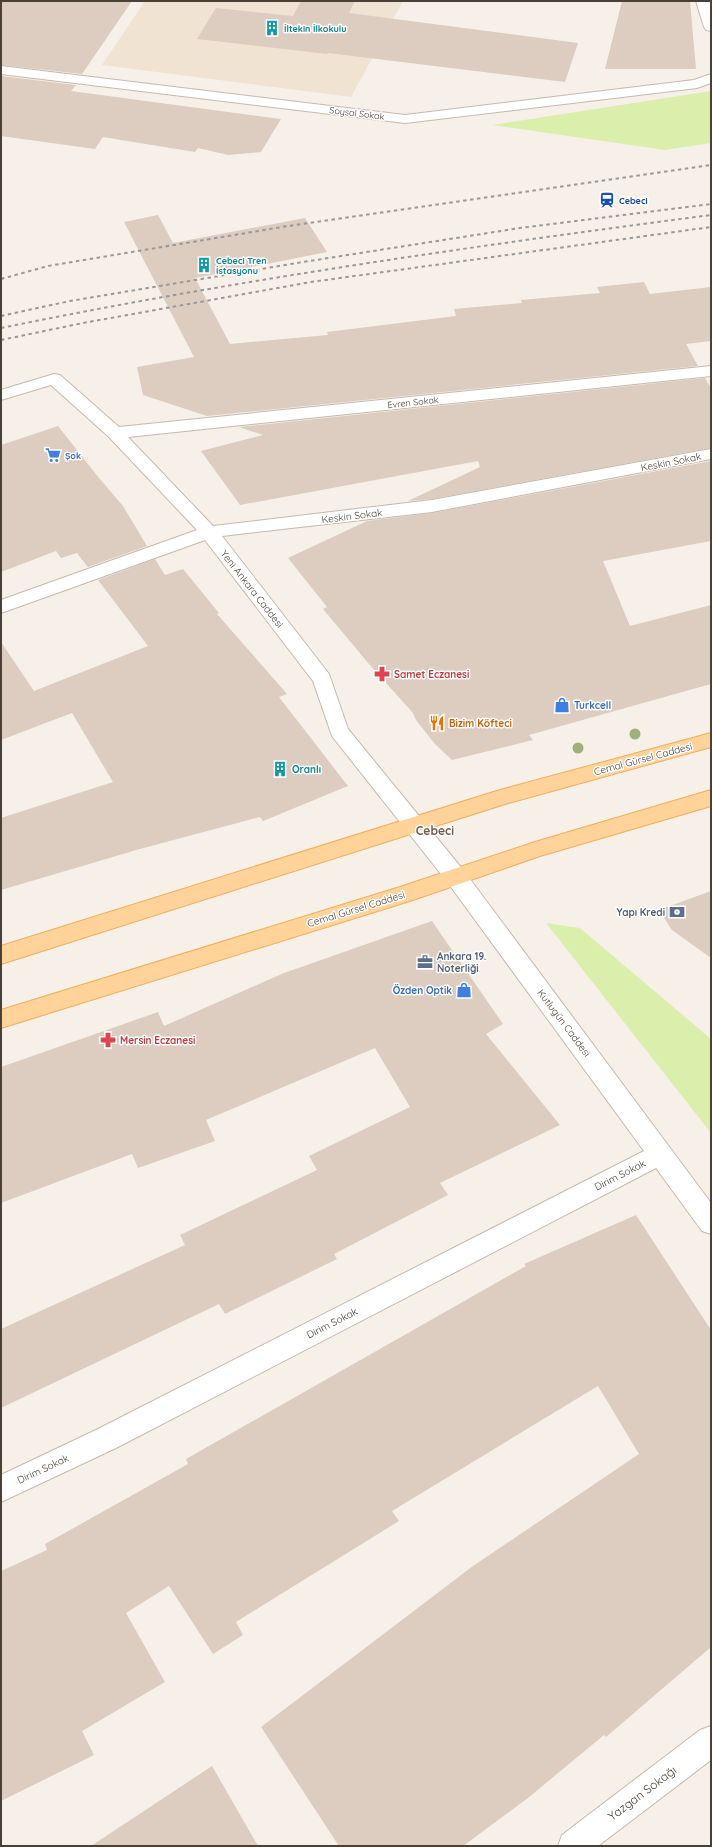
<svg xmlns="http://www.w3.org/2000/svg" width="712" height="1847" font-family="Quicksand,sans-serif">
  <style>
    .education { fill: #f1e3d1 }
    .green { fill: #dbefad }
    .building { fill: #dccdc0 }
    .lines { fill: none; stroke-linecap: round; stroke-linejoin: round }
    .minor-casing { stroke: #c6b9ad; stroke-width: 2 }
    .major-casing { stroke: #f2ae5b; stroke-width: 2 }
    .minor { fill: #fff; fill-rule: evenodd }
    .major { fill: #ffd399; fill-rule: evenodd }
    .rail { stroke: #989898; stroke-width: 2; stroke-dasharray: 3.5 3.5; stroke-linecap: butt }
    .tree { fill: #9cb27a }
    .labels { text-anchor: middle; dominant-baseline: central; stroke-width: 3; stroke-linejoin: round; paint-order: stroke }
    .far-culture-label { font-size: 9px; font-weight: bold; fill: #0d838f; stroke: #fff; text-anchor: start }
    .far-street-label { font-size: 9px; fill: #4b4036; stroke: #fff }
    .far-transit-label { font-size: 9px; font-weight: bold; fill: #164399; stroke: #fff; text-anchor: start }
    .far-shop-label { font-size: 9px; font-weight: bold; fill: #366cbe; stroke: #fff; text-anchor: start }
    .street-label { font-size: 10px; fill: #4b4036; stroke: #fff }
    .health-label { font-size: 10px; font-weight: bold; fill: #be3a42; stroke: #fff; text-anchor: start }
    .shop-label { font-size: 10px; font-weight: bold; fill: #366cbe; stroke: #fff; text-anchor: start }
    .food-label { font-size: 10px; font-weight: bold; fill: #c56008; stroke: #fff; text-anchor: start }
    .culture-label { font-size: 10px; font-weight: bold; fill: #0d838f; stroke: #fff; text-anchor: start }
    .service-label { font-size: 10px; font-weight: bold; fill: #4e5e75; stroke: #fff; text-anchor: end }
    .quarter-label { font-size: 12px; font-weight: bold; fill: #6f5c4c; stroke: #fff }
    .near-street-label { font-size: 12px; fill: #4b4036; stroke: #fff }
  </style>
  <rect width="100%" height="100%" fill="#f6f0e9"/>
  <path class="education" d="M 145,1 L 403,1 L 351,97 L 102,65 Z"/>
  <g class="green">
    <path d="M 711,91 L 711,143 L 665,150 L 492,125 Z"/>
    <path d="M 546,923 L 580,928 L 711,1039 L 711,1133 Z"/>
  </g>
  <g class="building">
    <path d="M 1,1 L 132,1 L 82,74 L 1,65 Z"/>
    <path d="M 301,1 L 355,1 L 349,13 L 578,43 L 565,82 L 328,53 L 327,54 L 197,39 L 216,8 L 293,16 Z"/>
    <path d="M 622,1 L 690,1 L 696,69 L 605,69 Z"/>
    <path d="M 1,76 L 76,85 L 71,91 L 281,119 L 261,152 L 228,155 L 198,148 L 195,152 L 103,137 L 95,149 L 1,136 Z"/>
    <path d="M 158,215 L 173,243 L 305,218 L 327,252 L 195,278 L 230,344 L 328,335 L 327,332 L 456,316 L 454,309 L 522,303 L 521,300 L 600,293 L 597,287 L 644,282 L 650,294 L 711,287 L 711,341 L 686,344 L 698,366 L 207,416 L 143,395 L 137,367 L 194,357 L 124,222 Z"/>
    <path d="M 705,378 L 711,388 L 711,448 L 432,499 L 408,501 L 480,467 L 478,461 L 240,505 L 201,451 L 263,435 L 239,427 Z"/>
    <path d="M 58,426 L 99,478 L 123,506 L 147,546 L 88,567 L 77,553 L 61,558 L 56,551 L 1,572 L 1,445 Z"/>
    <path d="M 711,461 L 711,541 L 603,561 L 630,626 L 711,605 L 711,684 L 529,735 L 533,740 L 452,760 L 435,744 L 416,720 L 413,713 L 369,664 L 323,609 L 327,607 L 288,558 L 367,521 L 432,513 Z"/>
    <path d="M 155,559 L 165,575 L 183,569 L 219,613 L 217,614 L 287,694 L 279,697 L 348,786 L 263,821 L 260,817 L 140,849 L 1,890 L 1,818 L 113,782 L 72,713 L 1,740 L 1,642 L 34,691 L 148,646 L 98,580 Z"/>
    <path d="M 711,891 L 711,958 L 672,930 L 659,910 Z"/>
    <path d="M 432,921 L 503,1024 L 486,1034 L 560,1125 L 440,1183 L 448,1195 L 334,1254 L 337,1259 L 225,1314 L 219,1304 L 1,1408 L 1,1329 L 185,1245 L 180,1235 L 317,1170 L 309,1156 L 410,1107 L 375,1048 L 206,1120 L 215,1141 L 138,1168 L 132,1154 L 1,1203 L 1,1067 L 158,1012 L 164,1026 L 284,973 Z"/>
    <path d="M 636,1215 L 711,1330 L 711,1647 L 606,1737 L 604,1735 L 528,1798 L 463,1846 L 339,1846 L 261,1727 L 473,1566 L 639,1454 L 598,1386 L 392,1511 L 399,1521 L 236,1622 L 243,1635 L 213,1654 L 169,1586 L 126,1613 L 165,1682 L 82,1731 L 94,1755 L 1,1801 L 1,1571 L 47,1550 L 45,1544 L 188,1464 L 186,1459 L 526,1266 L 524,1264 Z"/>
    <path d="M 212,1766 L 258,1846 L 91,1846 Z"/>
  </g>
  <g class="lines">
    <defs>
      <g id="minor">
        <path d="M 696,1 L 710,1 L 711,31 L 706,30 L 704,27 Z"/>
        <path d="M 1,66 L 405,115 L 694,80 L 711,74 L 711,83 L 697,88 L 405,123 L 1,74 Z"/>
        <path d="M 711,366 L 711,376 L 128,437 L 213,526 L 432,500 L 711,449 L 711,459 L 432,512 L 222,536 L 329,674 L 348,729 L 464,871 L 711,1203 L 711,1234 L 702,1231 L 656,1168 L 116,1448 L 1,1502 L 1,1475 L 96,1430 L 644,1151 L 448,883 L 332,736 L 313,681 L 205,540 L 1,613 L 1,600 L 197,530 L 109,437 L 51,385 L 1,400 L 1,390 L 54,374 L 60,375 L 119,427 Z"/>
        <path d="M 711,1726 L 711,1760 L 598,1846 L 558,1846 L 562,1835 L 700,1730 Z"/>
      </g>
      <g id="major">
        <path d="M 711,733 L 711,747 L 502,805 L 1,964 L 1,946 L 500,790 Z"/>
        <path d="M 711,790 L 711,806 L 540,856 L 413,900 L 1,1028 L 1,1010 L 400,887 L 535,842 Z"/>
      </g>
    </defs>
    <use href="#minor" class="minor-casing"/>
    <use href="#major" class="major-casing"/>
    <use href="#minor" class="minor"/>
    <use href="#major" class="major"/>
    <g class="rail">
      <path d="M 1,279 L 48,266 L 288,226 L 711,165"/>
      <path d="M 1,316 L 70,301 L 303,262 L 520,228 L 711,204"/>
      <path d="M 1,328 C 236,280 473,246 711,215"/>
      <path d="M 1,340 L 83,323 L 311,282 L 711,227"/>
    </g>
  </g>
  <g class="tree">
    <circle cx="635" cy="734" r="5.5"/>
    <circle cx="578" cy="748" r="5.5"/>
  </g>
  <defs>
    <symbol id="building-bare" viewBox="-9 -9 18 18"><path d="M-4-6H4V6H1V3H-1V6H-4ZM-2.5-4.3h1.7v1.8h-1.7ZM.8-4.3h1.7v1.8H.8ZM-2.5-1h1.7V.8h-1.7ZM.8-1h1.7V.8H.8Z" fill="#0f9aa8" stroke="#fff" stroke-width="2.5" paint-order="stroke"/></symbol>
    <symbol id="station-bare" viewBox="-9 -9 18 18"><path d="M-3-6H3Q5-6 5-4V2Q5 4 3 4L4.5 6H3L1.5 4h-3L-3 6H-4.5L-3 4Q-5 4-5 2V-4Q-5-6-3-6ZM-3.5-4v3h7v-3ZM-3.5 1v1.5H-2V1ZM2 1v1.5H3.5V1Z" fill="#1a4fb4" stroke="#fff" stroke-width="2.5" paint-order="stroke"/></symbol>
    <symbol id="supermarket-bare" viewBox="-9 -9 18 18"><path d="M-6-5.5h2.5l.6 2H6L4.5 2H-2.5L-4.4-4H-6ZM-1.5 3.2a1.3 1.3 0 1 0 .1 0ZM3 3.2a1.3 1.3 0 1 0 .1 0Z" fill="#3f7fe0" stroke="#fff" stroke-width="2.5" paint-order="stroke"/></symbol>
    <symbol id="pharmacy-bare" viewBox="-9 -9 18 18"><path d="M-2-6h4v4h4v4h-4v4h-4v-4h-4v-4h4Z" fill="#e0444e" stroke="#fff" stroke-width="2.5" paint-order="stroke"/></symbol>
    <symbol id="shop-bare" viewBox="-9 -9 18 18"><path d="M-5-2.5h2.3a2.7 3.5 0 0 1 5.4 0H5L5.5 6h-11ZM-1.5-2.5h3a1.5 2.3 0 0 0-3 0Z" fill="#3f7fe0" stroke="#fff" stroke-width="2.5" paint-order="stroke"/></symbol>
    <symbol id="restaurant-bare" viewBox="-9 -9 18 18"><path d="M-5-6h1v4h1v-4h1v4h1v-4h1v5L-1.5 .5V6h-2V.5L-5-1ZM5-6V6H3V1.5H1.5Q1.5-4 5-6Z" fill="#e8710a" stroke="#fff" stroke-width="2.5" paint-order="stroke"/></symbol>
    <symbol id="bank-bare" viewBox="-9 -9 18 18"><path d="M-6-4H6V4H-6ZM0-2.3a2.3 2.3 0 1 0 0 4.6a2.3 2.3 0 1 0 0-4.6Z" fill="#5c6f8a" stroke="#fff" stroke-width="2.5" paint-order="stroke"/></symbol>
    <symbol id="office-bare" viewBox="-9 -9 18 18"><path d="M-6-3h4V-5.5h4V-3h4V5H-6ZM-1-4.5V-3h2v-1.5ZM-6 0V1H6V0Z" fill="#5c6f8a" stroke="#fff" stroke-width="2.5" paint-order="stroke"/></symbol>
  </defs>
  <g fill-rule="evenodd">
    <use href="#building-bare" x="261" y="17" width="22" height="22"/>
    <use href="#station-bare" x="596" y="189" width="22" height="22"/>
    <use href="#building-bare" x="193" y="254" width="22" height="22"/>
    <use href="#supermarket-bare" x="42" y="444" width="22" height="22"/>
    <use href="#pharmacy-bare" x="371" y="663" width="22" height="22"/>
    <use href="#shop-bare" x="551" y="694" width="22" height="22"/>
    <use href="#restaurant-bare" x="426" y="712" width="22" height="22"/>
    <use href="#building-bare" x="269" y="758" width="22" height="22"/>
    <use href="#bank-bare" x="666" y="901" width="22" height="22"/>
    <use href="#office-bare" x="414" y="951" width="22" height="22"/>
    <use href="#shop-bare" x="453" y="979" width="22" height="22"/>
    <use href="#pharmacy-bare" x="97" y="1029" width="22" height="22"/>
  </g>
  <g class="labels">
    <g class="far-culture-label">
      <text x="284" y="28">İltekin İlkokulu</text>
      <text x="216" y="260">Cebeci Tren<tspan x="216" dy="10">İstasyonu</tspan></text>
    </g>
    <g class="far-street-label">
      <text transform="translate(357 113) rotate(7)">Soysal Sokak</text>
      <text transform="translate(413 402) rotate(-6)">Evren Sokak</text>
    </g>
    <g class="far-transit-label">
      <text x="619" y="200">Cebeci</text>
    </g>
    <g class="far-shop-label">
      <text x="65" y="455">Şok</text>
    </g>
    <g class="street-label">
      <text transform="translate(671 462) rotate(-11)">Keskin Sokak</text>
      <text transform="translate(352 516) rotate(-7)">Keskin Sokak</text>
      <text transform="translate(252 589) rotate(52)">Yeni Ankara Caddesi</text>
      <text transform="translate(643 759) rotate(-15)">Cemal Gürsel Caddesi</text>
      <text transform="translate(356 909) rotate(-17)">Cemal Gürsel Caddesi</text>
      <text transform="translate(564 1023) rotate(53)">Kutlugün Caddesi</text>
      <text transform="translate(620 1175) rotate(-27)">Dirim Sokak</text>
      <text transform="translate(332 1323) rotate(-27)">Dirim Sokak</text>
      <text transform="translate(43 1469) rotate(-25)">Dirim Sokak</text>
    </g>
    <g class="health-label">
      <text x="394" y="674">Samet Eczanesi</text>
      <text x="120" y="1040">Mersin Eczanesi</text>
    </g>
    <g class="shop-label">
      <text x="574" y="705">Turkcell</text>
      <text x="452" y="990" text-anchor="end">Özden Optik</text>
    </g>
    <g class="food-label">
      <text x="449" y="723">Bizim Köfteci</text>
    </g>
    <g class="culture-label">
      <text x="292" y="769">Oranlı</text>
    </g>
    <g class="service-label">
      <text x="665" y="912">Yapı Kredi</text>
      <text x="437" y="956" text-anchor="start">Ankara 19.<tspan x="437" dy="12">Noterliği</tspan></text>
    </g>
    <g class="quarter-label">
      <text x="435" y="830">Cebeci</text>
    </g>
    <g class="near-street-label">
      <text transform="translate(642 1793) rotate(-37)">Yazgan Sokağı</text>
    </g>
  </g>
  <rect width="712" height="1847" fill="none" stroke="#4b4036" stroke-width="4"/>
</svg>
